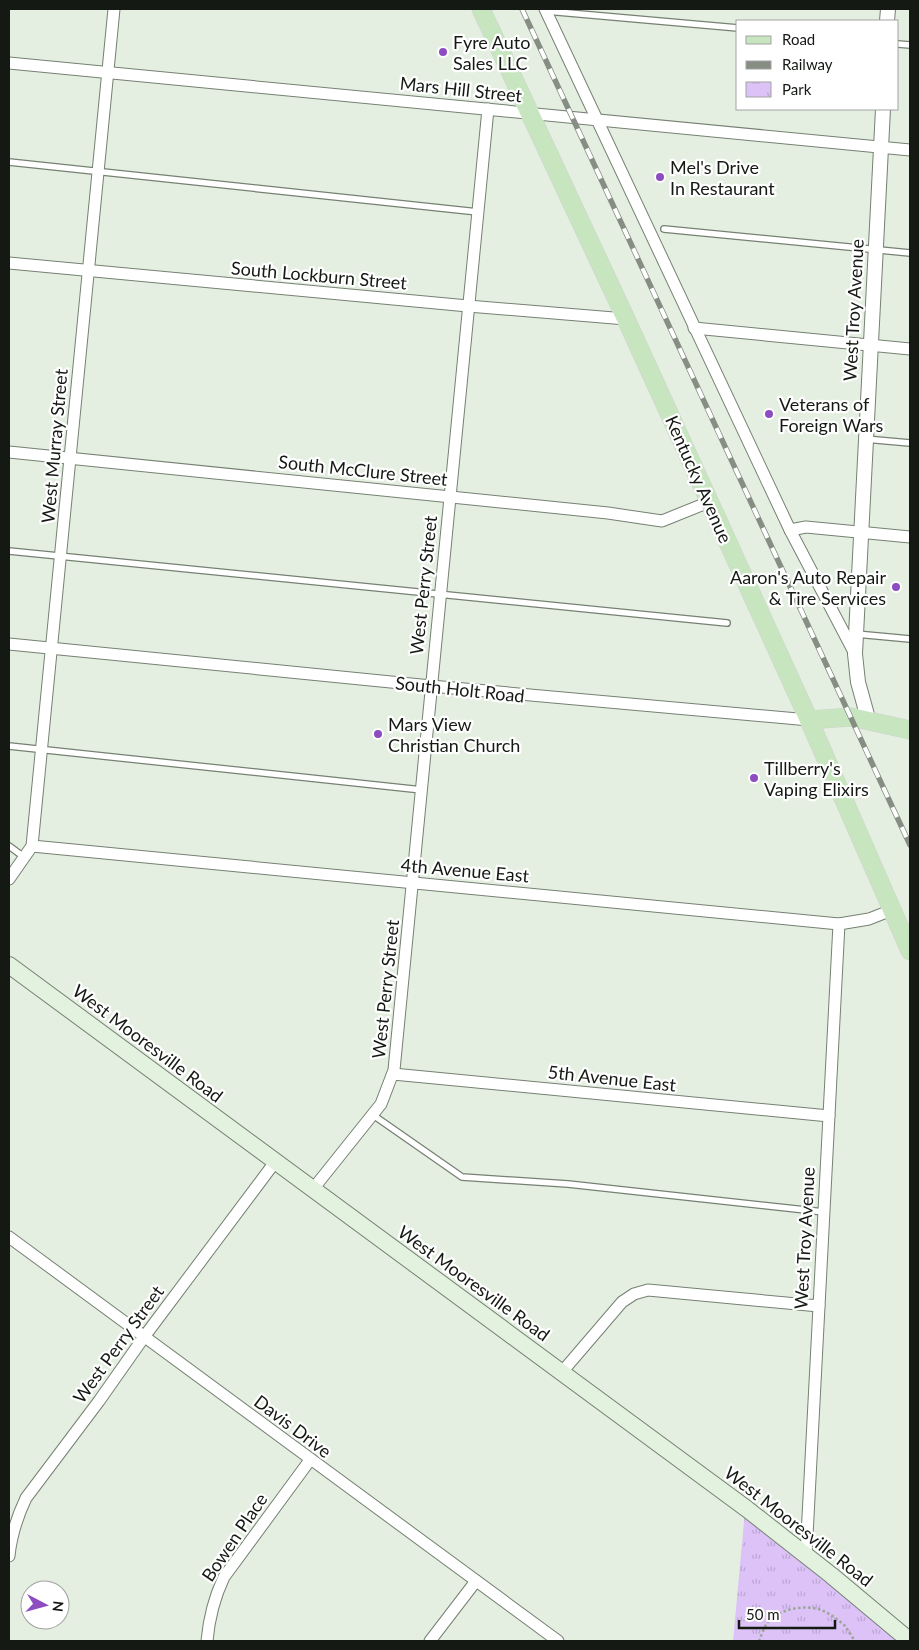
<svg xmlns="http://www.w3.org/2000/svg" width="919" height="1650" font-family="Lato,sans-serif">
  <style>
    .park { fill: url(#park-tufts) }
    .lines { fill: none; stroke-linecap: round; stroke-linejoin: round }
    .service-casing { stroke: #768073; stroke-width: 8 }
    .minor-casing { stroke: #768073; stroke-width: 13 }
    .tertiary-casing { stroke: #768073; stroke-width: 16 }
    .secondary-casing { stroke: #768073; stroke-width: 18 }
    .primary-casing { stroke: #d0d1d0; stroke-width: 19 }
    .path { stroke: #9da59a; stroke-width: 2.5; stroke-dasharray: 2.5 2.5; stroke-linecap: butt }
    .service { stroke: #fff; stroke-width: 5.5 }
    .minor { stroke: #fff; stroke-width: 11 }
    .tertiary { stroke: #fff; stroke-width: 14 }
    .secondary { stroke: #e3f2df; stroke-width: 16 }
    .primary { stroke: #c7e6bf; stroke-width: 18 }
    .rail-casing { stroke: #868e84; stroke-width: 5.5 }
    .rail { stroke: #fff; stroke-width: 4; stroke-dasharray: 11; stroke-linecap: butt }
    .poi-dot { fill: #8e4cc1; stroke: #fff; stroke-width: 2 }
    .labels { text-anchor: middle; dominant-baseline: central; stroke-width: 4.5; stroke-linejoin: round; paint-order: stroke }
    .poi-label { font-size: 18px; fill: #151914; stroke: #fff; text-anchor: start }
    .street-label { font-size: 18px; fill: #151914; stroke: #fff }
  </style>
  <defs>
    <pattern id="park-tufts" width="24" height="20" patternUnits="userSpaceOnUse" patternTransform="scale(1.25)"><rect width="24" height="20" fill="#dcc2f7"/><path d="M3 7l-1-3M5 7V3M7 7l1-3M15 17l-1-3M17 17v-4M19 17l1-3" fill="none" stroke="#bca6d3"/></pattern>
  </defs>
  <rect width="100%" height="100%" fill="#e4efe1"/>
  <path class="park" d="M 745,1511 L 904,1641 L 733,1641 Z"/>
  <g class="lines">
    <defs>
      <g id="service">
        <path d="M 546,11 L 738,28"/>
        <path d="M 898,44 L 910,45"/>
        <path d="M 9,162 L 478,212"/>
        <path d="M 664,229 L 910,253"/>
        <path d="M 865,439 L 910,443"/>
        <path d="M 9,551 L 727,623"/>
        <path d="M 856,634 L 910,639"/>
        <path d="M 9,746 L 422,790"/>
        <path d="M 9,846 L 24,857"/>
        <path d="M 373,1115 L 462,1177 L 568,1184 L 824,1212"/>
      </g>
      <g id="minor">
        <path d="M 545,9 L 790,530 L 855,654"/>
        <path d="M 9,63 L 910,150"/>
        <path d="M 9,263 L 468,306 L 626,319"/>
        <path d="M 694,328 L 910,349"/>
        <path d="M 9,452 L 608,513 L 662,521 L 709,502"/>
        <path d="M 790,530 L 806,527 L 910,537"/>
        <path d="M 9,644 L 431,686 L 809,720"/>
        <path d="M 32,846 L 839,924 L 869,919 L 892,910"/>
        <path d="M 9,879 L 32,846 L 114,9"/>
        <path d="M 393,1074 L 829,1116"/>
        <path d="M 313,1189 L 381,1104 L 394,1070 L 488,109"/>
        <path d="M 9,1237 L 558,1641"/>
        <path d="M 562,1372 L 622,1302 L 634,1294 L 648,1290 L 819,1306"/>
        <path d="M 806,1555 L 839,924"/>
        <path d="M 9,1556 C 11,1536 17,1517 26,1498 L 99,1401 L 144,1337 L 275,1162"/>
        <path d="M 207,1641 C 209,1618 214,1598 224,1577 L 310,1460"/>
        <path d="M 430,1641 L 476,1581"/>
      </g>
      <g id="tertiary">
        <path d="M 887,21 L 888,9"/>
        <path d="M 869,722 L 858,682 L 855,654 L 883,109"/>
      </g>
      <path id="secondary" d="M 9,965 L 747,1509 L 831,1575 L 910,1641"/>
      <g id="primary">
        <path d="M 481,9 L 626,319 L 809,720 L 910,951"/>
        <path d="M 809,720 L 851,717 L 910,730"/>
      </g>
    </defs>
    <use href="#service" class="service-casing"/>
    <use href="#minor" class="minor-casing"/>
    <use href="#tertiary" class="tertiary-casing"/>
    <use href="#secondary" class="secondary-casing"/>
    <use href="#primary" class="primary-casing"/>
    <path class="path" d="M 759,1641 C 761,1636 764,1628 767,1623 C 778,1609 805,1604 821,1610 C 829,1613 837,1619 844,1625 C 848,1629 851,1636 855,1641"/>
    <use href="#service" class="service"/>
    <use href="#minor" class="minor"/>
    <use href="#tertiary" class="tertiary"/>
    <use href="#secondary" class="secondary"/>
    <use href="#primary" class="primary"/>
    <defs>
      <path id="rail" d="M 522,9 L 910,845"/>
    </defs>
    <use href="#rail" class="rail-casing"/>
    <use href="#rail" class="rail"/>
  </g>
  <g class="poi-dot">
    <circle cx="443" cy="52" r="5"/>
    <circle cx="660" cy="177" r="5"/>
    <circle cx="769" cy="414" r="5"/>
    <circle cx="896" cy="587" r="5"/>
    <circle cx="378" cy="734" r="5"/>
    <circle cx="754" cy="778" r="5"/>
  </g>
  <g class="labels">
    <g class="poi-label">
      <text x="453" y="42">Fyre Auto<tspan x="453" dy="21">Sales LLC</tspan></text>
      <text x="670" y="167">Mel's Drive<tspan x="670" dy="21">In Restaurant</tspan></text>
      <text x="779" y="404">Veterans of<tspan x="779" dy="21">Foreign Wars</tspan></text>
      <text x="886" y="577" text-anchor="end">Aaron's Auto Repair<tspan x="886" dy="21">&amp; Tire Services</tspan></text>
      <text x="388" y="724">Mars View<tspan x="388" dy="21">Christian Church</tspan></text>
      <text x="764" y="768">Tillberry's<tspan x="764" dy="21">Vaping Elixirs</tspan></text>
    </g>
    <g class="street-label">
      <text transform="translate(461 89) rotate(6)">Mars Hill Street</text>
      <text transform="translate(319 275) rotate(5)">South Lockburn Street</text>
      <text transform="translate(853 310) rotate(-87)">West Troy Avenue</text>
      <text transform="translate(54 446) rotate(-85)">West Murray Street</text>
      <text transform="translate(363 470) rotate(6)">South McClure Street</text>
      <text transform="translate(699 479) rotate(66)">Kentucky Avenue</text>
      <text transform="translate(423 585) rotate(-84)">West Perry Street</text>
      <text transform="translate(460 689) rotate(6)">South Holt Road</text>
      <text transform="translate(465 870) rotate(5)">4th Avenue East</text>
      <text transform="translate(385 989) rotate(-84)">West Perry Street</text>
      <text transform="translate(148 1043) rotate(37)">West Mooresville Road</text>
      <text transform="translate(612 1078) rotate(6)">5th Avenue East</text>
      <text transform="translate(804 1238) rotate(-87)">West Troy Avenue</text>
      <text transform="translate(474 1283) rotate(36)">West Mooresville Road</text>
      <text transform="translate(118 1344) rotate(-54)">West Perry Street</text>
      <text transform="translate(293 1426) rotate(37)">Davis Drive</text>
      <text transform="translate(799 1526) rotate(38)">West Mooresville Road</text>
      <text transform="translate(234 1537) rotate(-56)">Bowen Place</text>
    </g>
  </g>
  <rect width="919" height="1650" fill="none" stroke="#151914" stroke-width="20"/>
  <rect x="736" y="20" width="162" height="90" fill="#ffffff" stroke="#a1a3a1"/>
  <rect x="746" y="36" width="25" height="8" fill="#c7e6bf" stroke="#a1a3a1"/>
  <text x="782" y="45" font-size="15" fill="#151914">Road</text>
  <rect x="746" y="61" width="25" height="8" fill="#868e84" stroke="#a1a3a1"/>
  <text x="782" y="70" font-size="15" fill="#151914">Railway</text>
  <rect x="746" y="82" width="25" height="15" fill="url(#park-tufts)" stroke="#a1a3a1"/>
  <text x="782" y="95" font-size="15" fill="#151914">Park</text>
  <g transform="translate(45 1605) rotate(96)"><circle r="24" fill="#ffffff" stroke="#a1a3a1"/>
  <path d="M0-4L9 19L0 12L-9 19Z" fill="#8e4cc1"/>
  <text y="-8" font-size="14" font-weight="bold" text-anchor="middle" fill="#151914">N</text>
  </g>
  <path d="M739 1620v8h96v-8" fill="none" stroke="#151914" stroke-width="2.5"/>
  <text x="746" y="1620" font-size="15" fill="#151914" stroke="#ffffff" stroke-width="4" paint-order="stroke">50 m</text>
</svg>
